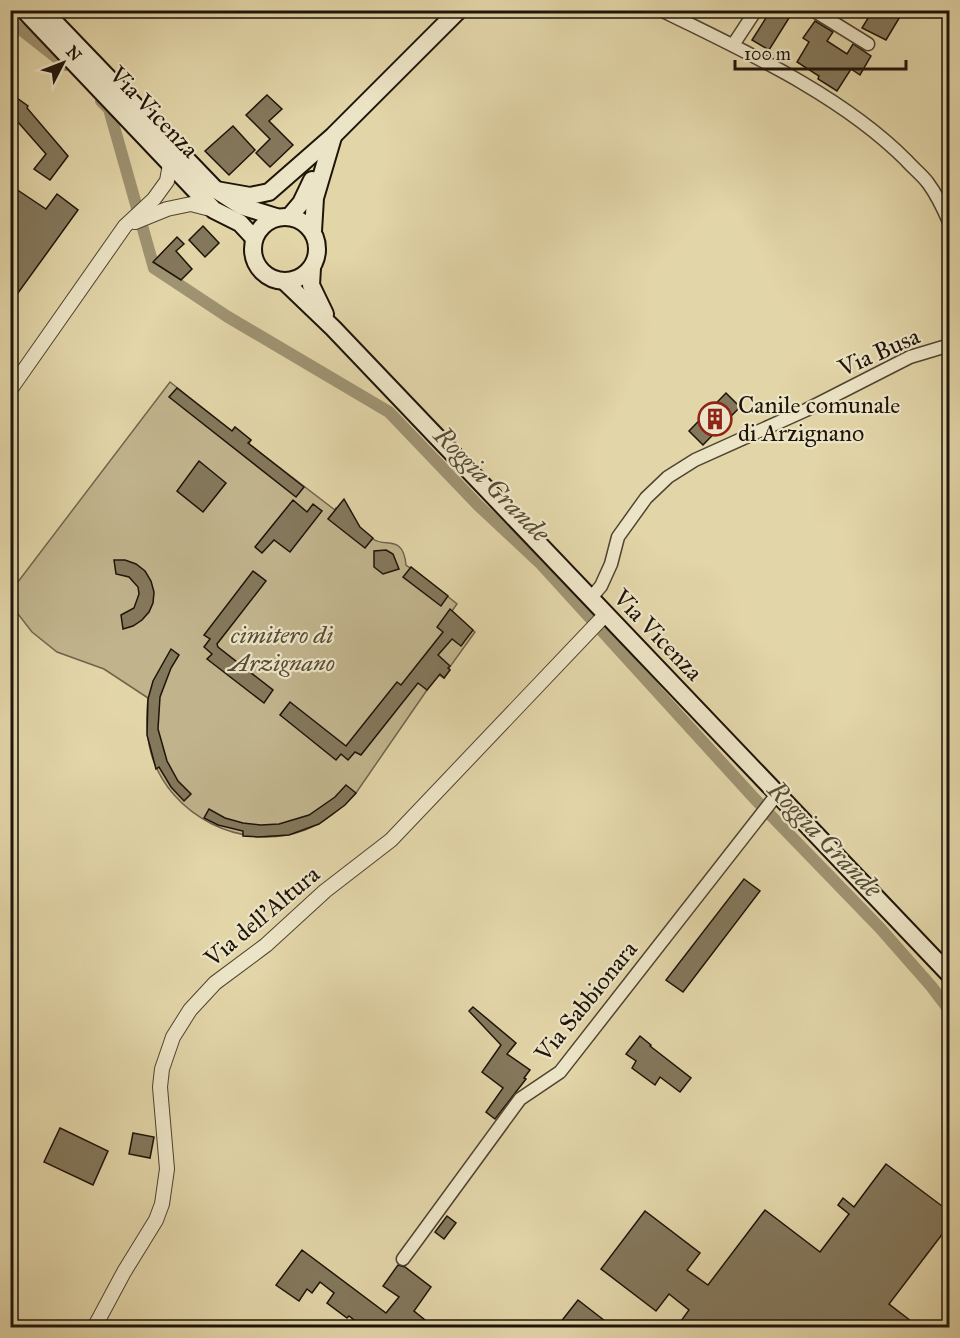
<svg xmlns="http://www.w3.org/2000/svg" width="960" height="1338" font-family="'IM FELL Great Primer',serif">
  <style>
    .green { fill: #c1b48d; stroke: #70644b; stroke-width: 1.5 }
    .lines { fill: none; stroke-linecap: round; stroke-linejoin: round }
    .canal { stroke: #9f9372; stroke-width: 12 }
    .building { fill: #84785c; stroke: #1e1409; stroke-width: 1.5 }
    .minor-casing { stroke: #4f4431; stroke-width: 15 }
    .tertiary-casing { stroke: #4f4431; stroke-width: 16 }
    .secondary-casing { stroke: #1e1409; stroke-width: 20 }
    .minor { stroke: #ece4c6; stroke-width: 12 }
    .tertiary { stroke: #ece4c6; stroke-width: 14 }
    .secondary { stroke: #ece4c6; stroke-width: 16 }
    .labels { text-anchor: middle; dominant-baseline: central; stroke-width: 4.5; stroke-linejoin: round; paint-order: stroke }
    .street-label { font-size: 24px; fill: #1e1409; stroke: #ece4c6 }
    .poi-label { font-size: 24px; fill: #1e1409; stroke: #ece4c6; text-anchor: start }
    .park-label { font-size: 24px; font-style: italic; fill: #574c37; stroke: #ece4c6 }
    .water-label { font-size: 26px; font-style: italic; fill: #584d38; stroke: #ece4c6 }
  </style>
  <rect width="100%" height="100%" fill="#e2d5a8"/>
  <filter id="stains"><feTurbulence type="fractalNoise" baseFrequency=".00333" numOctaves="4"/><feColorMatrix values="0 0 0 0 .2 0 0 0 0 .09 0 0 0 0 .02 0 0 0 .5 -.17"/></filter>
  <radialGradient id="worn" r=".72"><stop offset=".6" stop-color="#630" stop-opacity="0"/><stop offset="1" stop-color="#630" stop-opacity=".3"/></radialGradient>
  <path class="green" d="M 170,382 L 232,431 L 235,427 L 251,440 L 249,444 L 335,510 L 336,508 L 373,539 C 386,548 403,534 406,565 L 410,568 L 411,567 L 457,604 L 452,611 L 475,632 L 449,668 L 450,670 L 444,678 L 439,675 L 427,690 L 356,793 C 341,809 325,822 305,830 C 243,853 169,816 151,753 C 146,735 146,717 148,698 L 104,669 L 57,652 L 32,632 L 11,605 L 11,591 Z"/>
  <g class="lines">
    <g class="canal">
      <path d="M 10,21 L 66,65"/>
      <path d="M 101,101 L 109,109 L 154,268 L 228,317 L 389,412 L 478,505 L 540,563 L 754,798 L 880,928 L 931,986 L 950,1011"/>
    </g>
  </g>
  <g class="building">
    <path d="M 771,10 L 794,10 L 769,50 L 752,40 Z"/>
    <path d="M 873,10 L 904,10 L 886,40 L 862,28 Z"/>
    <path d="M 815,21 L 833,32 L 827,41 L 847,54 L 853,44 L 871,56 L 860,75 L 851,69 L 837,91 L 818,79 L 819,76 L 797,62 L 809,42 L 803,38 Z"/>
    <path d="M 10,93 L 28,106 L 27,108 L 68,156 L 50,180 L 34,169 L 46,154 L 10,113 Z"/>
    <path d="M 267,95 L 282,109 L 269,121 L 293,145 L 270,167 L 256,153 L 270,139 L 246,115 Z"/>
    <path d="M 233,126 L 255,150 L 229,175 L 205,151 Z"/>
    <path d="M 10,185 L 46,209 L 57,194 L 78,210 L 10,304 Z"/>
    <path d="M 203,226 L 219,243 L 205,257 L 189,240 Z"/>
    <path d="M 177,237 L 184,244 L 176,251 L 192,269 L 181,280 L 153,262 Z"/>
    <path d="M 177,388 L 232,431 L 235,427 L 251,440 L 248,443 L 304,487 L 296,497 L 169,397 Z"/>
    <path d="M 726,393 L 740,407 L 703,445 L 689,431 Z"/>
    <path d="M 199,461 L 226,483 L 203,512 L 177,491 Z"/>
    <path d="M 344,499 L 360,527 L 373,538 L 365,548 L 328,519 Z"/>
    <path d="M 293,500 L 307,512 L 313,504 L 322,511 L 290,552 L 274,540 L 262,553 L 255,547 Z"/>
    <path d="M 386,550 L 393,554 L 399,569 L 383,574 L 374,567 L 374,551 Z"/>
    <path d="M 114,560 L 125,560 L 136,564 L 145,571 L 151,581 L 154,592 L 153,603 L 149,612 L 142,620 L 133,626 L 123,629 L 121,615 L 134,608 L 139,594 L 138,587 L 129,577 L 116,574 Z"/>
    <path d="M 411,567 L 448,596 L 441,606 L 403,577 Z"/>
    <path d="M 253,571 L 266,581 L 217,644 L 218,647 L 273,690 L 264,703 L 207,659 L 212,654 L 204,647 L 210,639 L 204,635 Z"/>
    <path d="M 450,609 L 473,630 L 461,646 L 452,639 L 438,655 L 450,666 L 448,668 L 450,670 L 444,678 L 440,674 L 427,690 L 418,683 L 361,755 L 355,752 L 348,760 L 341,754 L 336,760 L 280,715 L 290,702 L 346,746 L 397,682 L 401,685 L 443,632 L 437,627 Z"/>
    <path d="M 171,649 L 179,655 L 171,668 L 160,697 L 158,729 L 167,761 L 178,781 L 191,794 L 184,801 L 171,787 L 159,767 L 156,769 L 147,735 L 148,699 L 153,681 Z"/>
    <path d="M 346,785 L 356,793 L 345,805 L 319,824 L 289,835 L 258,837 L 243,836 L 243,831 L 218,825 L 204,818 L 209,809 L 225,818 L 243,823 L 261,825 L 279,824 L 309,815 L 335,797 Z"/>
    <path d="M 744,879 L 760,891 L 683,992 L 666,980 Z"/>
    <path d="M 473,1007 L 516,1043 L 507,1054 L 530,1070 L 524,1078 L 526,1079 L 495,1119 L 486,1112 L 503,1088 L 482,1072 L 501,1045 L 469,1011 Z"/>
    <path d="M 640,1036 L 651,1045 L 650,1046 L 691,1078 L 680,1092 L 660,1077 L 655,1085 L 632,1068 L 636,1061 L 626,1054 Z"/>
    <path d="M 60,1128 L 108,1151 L 93,1185 L 44,1162 Z"/>
    <path d="M 133,1133 L 154,1137 L 150,1158 L 129,1154 Z"/>
    <path d="M 886,1164 L 950,1212 L 950,1224 L 889,1304 L 920,1328 L 676,1328 L 689,1310 L 669,1294 L 656,1311 L 601,1269 L 645,1211 L 700,1253 L 687,1270 L 708,1285 L 765,1210 L 820,1252 L 849,1214 L 838,1205 L 843,1198 L 854,1207 Z"/>
    <path d="M 447,1216 L 456,1223 L 444,1239 L 435,1232 Z"/>
    <path d="M 302,1250 L 386,1313 L 399,1297 L 383,1286 L 398,1265 L 405,1267 L 431,1287 L 414,1311 L 435,1328 L 364,1328 L 349,1316 L 347,1318 L 327,1303 L 334,1293 L 320,1282 L 312,1293 L 307,1289 L 299,1301 L 276,1285 Z"/>
    <path d="M 578,1300 L 614,1328 L 556,1328 Z"/>
  </g>
  <g class="lines">
    <defs>
      <g id="minor">
        <path d="M 661,10 C 744,51 840,94 906,160 C 913,168 922,175 928,183 C 937,195 944,210 950,224"/>
        <path d="M 813,10 L 868,44"/>
        <path d="M 733,45 L 756,10"/>
        <path d="M 590,599 L 601,586 L 611,564 L 618,537 L 646,498 L 668,477 L 695,460 L 806,410 L 910,357 L 950,345"/>
        <path d="M 403,1259 L 520,1099 L 560,1072 L 778,793"/>
      </g>
      <g id="tertiary">
        <path d="M 135,222 L 167,209 L 191,204 L 214,210"/>
        <path d="M 10,390 L 125,226 L 154,199 L 167,181 L 170,164"/>
        <path d="M 94,1328 L 124,1272 L 156,1220 L 162,1204 L 167,1169 L 160,1087 L 162,1069 L 173,1037 L 190,1010 L 215,983 L 266,945 L 325,891 L 391,840 L 605,615"/>
      </g>
      <g id="secondary">
        <path d="M 24,10 L 214,210 L 240,223 L 254,238"/>
        <path d="M 43,10 L 216,190 L 241,206 L 276,217"/>
        <path d="M 216,190 L 250,196 L 269,192 L 333,136 L 459,10"/>
        <path d="M 290,216 L 301,203 L 312,180"/>
        <circle cx="285" cy="249" r="32"/>
        <path d="M 313,231 L 315,198 L 333,137"/>
        <path d="M 312,268 L 311,285 L 325,314"/>
        <path d="M 284,281 L 333,328 L 950,975"/>
      </g>
    </defs>
    <use href="#minor" class="minor-casing"/>
    <use href="#tertiary" class="tertiary-casing"/>
    <use href="#secondary" class="secondary-casing"/>
    <use href="#minor" class="minor"/>
    <use href="#tertiary" class="tertiary"/>
    <use href="#secondary" class="secondary"/>
  </g>
  <defs>
    <symbol id="building-ring" viewBox="-11 -11 22 22"><circle r="9.5" fill="#ece4c6" stroke="#8f2418" stroke-width="1.5"/><path d="M-4-6H4V6H1V3H-1V6H-4ZM-2.5-4.3h1.7v1.8h-1.7ZM.8-4.3h1.7v1.8H.8ZM-2.5-1h1.7V.8h-1.7ZM.8-1h1.7V.8H.8Z" fill="#8f2418"/></symbol>
  </defs>
  <g fill-rule="evenodd">
    <use href="#building-ring" x="696" y="400" width="38" height="38"/>
  </g>
  <g class="labels">
    <g class="street-label">
      <text transform="translate(154 112) rotate(46)">Via Vicenza</text>
      <text transform="translate(879 352) rotate(-24)">Via Busa</text>
      <text transform="translate(658 635) rotate(46)">Via Vicenza</text>
      <text transform="translate(262 916) rotate(-40)">Via dell'Altura</text>
      <text transform="translate(586 1001) rotate(-51)">Via Sabbionara</text>
    </g>
    <g class="poi-label">
      <text x="738" y="405">Canile comunale<tspan x="738" dy="28">di Arzignano</tspan></text>
    </g>
    <g class="park-label">
      <text x="282" y="635">cimitero di<tspan x="282" dy="28">Arzignano</tspan></text>
    </g>
    <g class="water-label">
      <text transform="translate(492 484) rotate(45)">Roggia Grande</text>
      <text transform="translate(825 839) rotate(46)">Roggia Grande</text>
    </g>
  </g>
  <rect width="960" height="1338" fill="none" stroke="#e2d5a8" stroke-width="36"/>
  <rect x="12" y="12" width="936" height="1314" fill="none" stroke="#1e1409" stroke-width="3"/>
  <rect x="18" y="18" width="924" height="1302" fill="none" stroke="#1e1409" stroke-width="1.5"/>
  <g transform="translate(63 63) rotate(48)" stroke="#ece4c6" stroke-width="4.5" paint-order="stroke">
  <path d="M0-4.5L10 22L0 15L-10 22Z" fill="#1e1409"/>
  <text y="-9" font-size="16" font-weight="bold" text-anchor="middle" fill="#1e1409">N</text>
  </g>
  <path d="M735 60v9h171v-9" fill="none" stroke="#1e1409" stroke-width="3"/>
  <text x="744" y="60" font-size="18" fill="#1e1409" stroke="#ece4c6" stroke-width="4.5" paint-order="stroke">100 m</text>
  <rect width="100%" height="100%" filter="url(#stains)"/>
  <rect width="100%" height="100%" fill="url(#worn)"/>
</svg>
